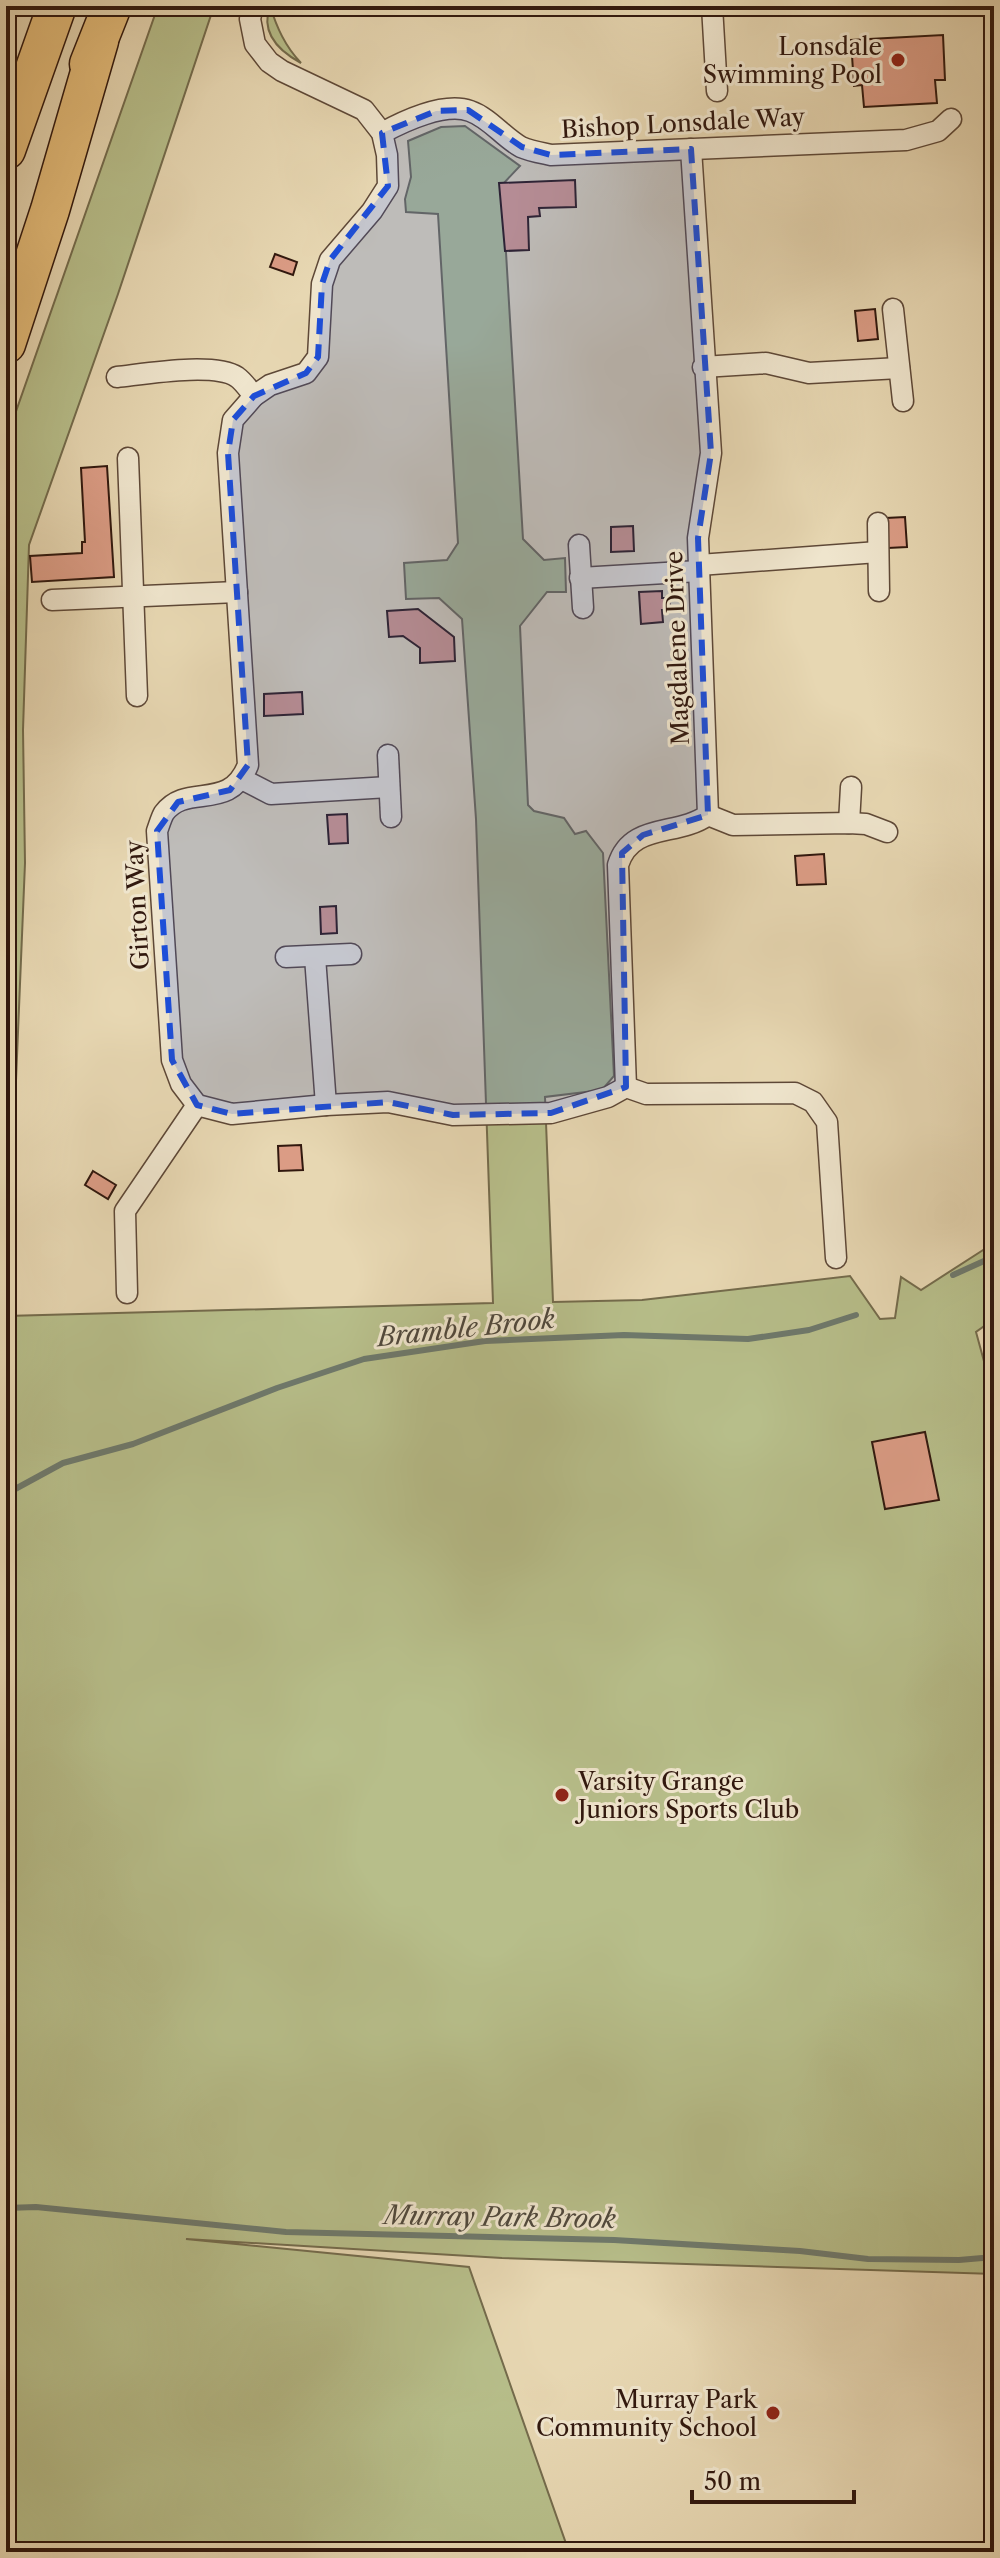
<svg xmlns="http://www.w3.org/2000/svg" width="1000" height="2558" font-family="'Libre Caslon Text',serif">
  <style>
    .green { fill: #b7be8a; stroke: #746b4c; stroke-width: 2 }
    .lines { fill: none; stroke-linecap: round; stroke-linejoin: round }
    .stream { stroke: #6e796c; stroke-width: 6 }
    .building { fill: #db9c85; stroke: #31180e; stroke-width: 2 }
    .street-casing { stroke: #5e4837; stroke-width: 23 }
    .highway-casing { stroke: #31180e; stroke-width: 41 }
    .street { stroke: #efe5cd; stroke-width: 20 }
    .highway { stroke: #e4bc79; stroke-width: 38 }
    .marked { fill: #1d4ed8; fill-opacity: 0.2; stroke: #1d4ed8; stroke-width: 6; stroke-dasharray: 16 10; stroke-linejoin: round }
    .poi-dot { fill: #8f2418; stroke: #efe5cd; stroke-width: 3 }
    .labels { text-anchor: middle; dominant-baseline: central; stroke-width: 6; stroke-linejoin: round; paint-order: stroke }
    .poi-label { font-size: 24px; fill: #31180e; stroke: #efe5cd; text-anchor: end }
    .street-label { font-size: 24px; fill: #31180e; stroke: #efe5cd }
    .water-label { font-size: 26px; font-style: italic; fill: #50493d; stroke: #efe5cd }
  </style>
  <rect width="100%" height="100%" fill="#e7d7b2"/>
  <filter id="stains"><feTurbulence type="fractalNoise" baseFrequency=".0025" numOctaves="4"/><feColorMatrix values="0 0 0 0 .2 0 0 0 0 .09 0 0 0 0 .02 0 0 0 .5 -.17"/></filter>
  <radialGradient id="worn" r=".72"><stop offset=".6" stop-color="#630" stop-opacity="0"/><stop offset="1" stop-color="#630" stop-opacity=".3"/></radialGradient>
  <g class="green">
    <path d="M 158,6 L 214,6 L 118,294 L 29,545 L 23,730 L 25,863 L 11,1201 L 6,1206 L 6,440 Z"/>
    <path d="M 270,6 C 277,28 285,46 301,63 C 279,51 260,33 270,6 Z"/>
    <path d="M 465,126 L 520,166 L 502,185 L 523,539 L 544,560 L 565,558 L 566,592 L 547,592 L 520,626 L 528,805 L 534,811 L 564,818 L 575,834 L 586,831 L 603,853 L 614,1076 L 602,1090 L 545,1097 L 553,1302 L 642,1300 L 850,1276 L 880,1319 L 895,1318 L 901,1277 L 921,1290 L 994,1243 L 994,1319 L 976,1332 L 994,1398 L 994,2274 L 502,2258 L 186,2239 L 469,2267 L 569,2552 L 6,2552 L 6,1316 L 493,1303 L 476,819 L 462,619 L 439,598 L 406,599 L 404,563 L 447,560 L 458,543 L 438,214 L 406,212 L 405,199 L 411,177 L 408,141 L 441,127 Z"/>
  </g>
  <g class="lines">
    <g class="stream">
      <path d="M 953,1275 L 984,1261"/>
      <path d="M 6,1494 L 63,1463 L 133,1444 L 277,1388 L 364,1359 L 485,1341 L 624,1335 L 748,1339 L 809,1330 L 856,1315"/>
      <path d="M 6,2208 L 36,2207 L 286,2232 L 614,2240 L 800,2251 L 868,2259 L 959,2260 L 994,2257"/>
    </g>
  </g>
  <g class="building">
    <path d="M 943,35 L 945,80 L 935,80 L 937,103 L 864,107 L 862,85 L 854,86 L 851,40 Z"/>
    <path d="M 575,180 L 576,207 L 539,208 L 540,216 L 528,217 L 529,250 L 505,251 L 499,183 Z"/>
    <path d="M 275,254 L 297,262 L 293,275 L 270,267 Z"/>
    <path d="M 875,309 L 878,339 L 858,341 L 855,311 Z"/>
    <path d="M 107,466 L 114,577 L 32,582 L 30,556 L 82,553 L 82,542 L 85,542 L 81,468 Z"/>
    <path d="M 905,517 L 907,547 L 888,548 L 886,518 Z"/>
    <path d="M 633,526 L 634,551 L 611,552 L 611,527 Z"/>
    <path d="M 662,591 L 662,598 L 669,598 L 670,610 L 662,610 L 663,622 L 641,624 L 639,592 Z"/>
    <path d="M 418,609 L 454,637 L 455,661 L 420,663 L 420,648 L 403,636 L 389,637 L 387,611 Z"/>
    <path d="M 302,692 L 303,714 L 264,716 L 264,694 Z"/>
    <path d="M 347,814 L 348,843 L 329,844 L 327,815 Z"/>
    <path d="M 824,854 L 826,884 L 797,885 L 795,856 Z"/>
    <path d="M 336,906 L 337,933 L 321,934 L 320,907 Z"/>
    <path d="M 301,1145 L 303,1170 L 279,1171 L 278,1146 Z"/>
    <path d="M 93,1171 L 116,1185 L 108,1199 L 85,1185 Z"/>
    <path d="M 925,1432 L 939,1500 L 885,1509 L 872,1442 Z"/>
  </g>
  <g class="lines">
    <defs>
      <g id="street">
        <path d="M 253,6 L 250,19 L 255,44 L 269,62 L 282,71 L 364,110 L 382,133 L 387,155 L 388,186 L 372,211 L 330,260 L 322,284 L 318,357 L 306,373 L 270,385 L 254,396 L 233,420 L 228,453 L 248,765 C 229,813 187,782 164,813 C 161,818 159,826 157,831 L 172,1060 L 181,1084 L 197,1105 L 232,1114 L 326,1105 L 388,1102 L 453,1115 L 551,1113 L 608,1097 L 626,1087 L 646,1094 L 795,1093 L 813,1102 L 827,1122 L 836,1258"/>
        <path d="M 712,6 L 717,91"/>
        <path d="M 382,133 C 404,121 445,102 470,111 C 490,118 503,137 521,147 C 530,151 542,153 551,155 L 906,140 L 938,131 L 951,119"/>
        <path d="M 893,309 L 903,401"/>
        <path d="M 703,367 L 766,363 L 809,373 L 899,368"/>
        <path d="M 117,377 C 145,374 214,362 237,377 C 244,382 249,390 254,396"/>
        <path d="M 128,458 L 137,696"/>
        <path d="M 878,523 L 879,591"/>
        <path d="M 579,545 L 583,608"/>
        <path d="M 699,565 L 878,552"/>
        <path d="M 580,578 L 699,571"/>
        <path d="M 52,600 L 237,592"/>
        <path d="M 388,755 L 391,817"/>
        <path d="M 242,779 L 271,794 L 389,787"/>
        <path d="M 708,815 L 733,825 L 849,823 L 866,824 L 887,832"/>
        <path d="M 849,823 L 851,787"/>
        <path d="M 286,957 L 351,954"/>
        <path d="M 315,957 L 326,1105"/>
        <path d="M 626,1087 L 618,865 C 631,822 677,837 708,815 L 698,538 L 711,453 L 691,149"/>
        <path d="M 127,1293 L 125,1211 L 197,1105"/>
      </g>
      <g id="highway">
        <path d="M 89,64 L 112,6"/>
        <path d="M 6,150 L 57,6"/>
        <path d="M 6,344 L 50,210 L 99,41"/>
      </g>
    </defs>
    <use href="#street" class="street-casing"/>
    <use href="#highway" class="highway-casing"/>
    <use href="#street" class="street"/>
    <use href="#highway" class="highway"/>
  </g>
  <path class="marked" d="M 468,110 L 522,147 L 551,155 L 691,149 L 711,453 L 698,538 L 708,815 L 643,835 L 622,853 L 626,1087 L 551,1113 L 453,1115 L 388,1102 L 232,1114 L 197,1105 L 172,1060 L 157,831 L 178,802 L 230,790 L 248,765 L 228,453 L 233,420 L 254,396 L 306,373 L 318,357 L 322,284 L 330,260 L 388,186 L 382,133 L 436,111 Z"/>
  <g class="poi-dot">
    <circle cx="898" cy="60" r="8"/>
    <circle cx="562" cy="1795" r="8"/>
    <circle cx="773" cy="2413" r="8"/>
  </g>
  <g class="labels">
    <g class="poi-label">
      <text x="882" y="46">Lonsdale<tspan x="882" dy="28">Swimming Pool</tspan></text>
      <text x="578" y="1781" text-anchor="start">Varsity Grange<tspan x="578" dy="28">Juniors Sports Club</tspan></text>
      <text x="757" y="2399">Murray Park<tspan x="757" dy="28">Community School</tspan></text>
    </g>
    <g class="street-label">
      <text transform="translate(683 123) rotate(-3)">Bishop Lonsdale Way</text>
      <text transform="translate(677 648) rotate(-92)">Magdalene Drive</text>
      <text transform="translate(137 905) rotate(-93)">Girton Way</text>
    </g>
    <g class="water-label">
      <text transform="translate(466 1328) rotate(-6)">Bramble Brook</text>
      <text transform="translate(500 2217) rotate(1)">Murray Park Brook</text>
    </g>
  </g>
  <rect width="1000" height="2558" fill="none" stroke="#e7d7b2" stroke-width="32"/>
  <rect x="8" y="8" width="984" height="2542" fill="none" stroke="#31180e" stroke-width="4"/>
  <rect x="16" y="16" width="968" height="2526" fill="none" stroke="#31180e" stroke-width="2"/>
  <path d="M692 2490v12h162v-12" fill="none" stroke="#31180e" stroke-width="4"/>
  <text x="704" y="2490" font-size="24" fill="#31180e" stroke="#efe5cd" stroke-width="6" paint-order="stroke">50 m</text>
  <rect width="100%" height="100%" filter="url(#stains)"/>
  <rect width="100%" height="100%" fill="url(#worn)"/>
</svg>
